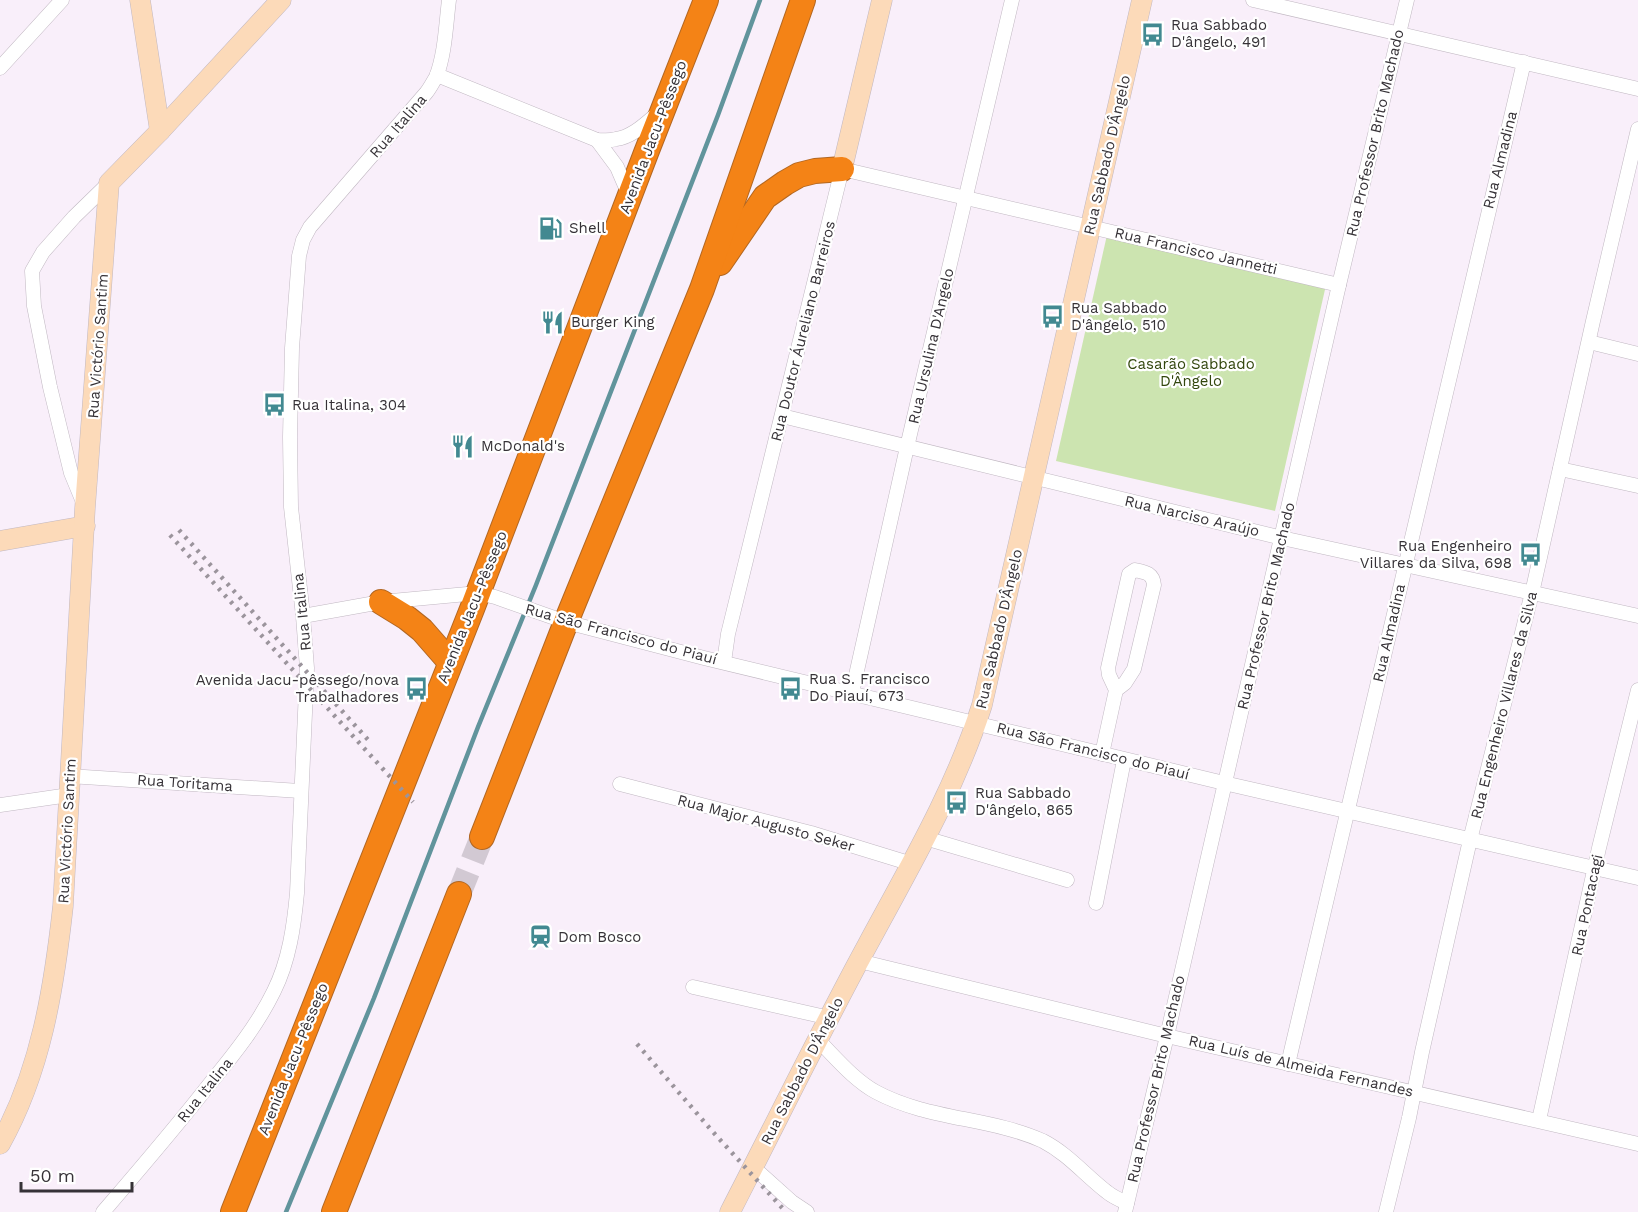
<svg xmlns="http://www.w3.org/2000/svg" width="1638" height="1212" font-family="'Work Sans',sans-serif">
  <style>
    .green { fill: #cce4b0 }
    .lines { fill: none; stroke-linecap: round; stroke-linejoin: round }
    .stream { stroke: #61949c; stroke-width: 4.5 }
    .highway-tunnel { stroke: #d2c9d3; stroke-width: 24; stroke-dasharray: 24 12; stroke-linecap: butt }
    .street-casing { stroke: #c1b8c2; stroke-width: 15 }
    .secondary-casing { stroke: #c1b8c2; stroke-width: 21 }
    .highway-casing { stroke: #b26722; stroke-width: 26 }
    .street { stroke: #fff; stroke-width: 14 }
    .secondary { stroke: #fcdab9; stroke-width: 20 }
    .highway { stroke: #f48316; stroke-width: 24 }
    .rail { stroke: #9b949c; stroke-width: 4.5; stroke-dasharray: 3 6; stroke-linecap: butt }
    .labels { text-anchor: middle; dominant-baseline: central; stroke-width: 4.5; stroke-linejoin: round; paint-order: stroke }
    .poi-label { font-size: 15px; fill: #363237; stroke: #fff; text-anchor: start }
    .street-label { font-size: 15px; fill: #363237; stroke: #fff }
    .park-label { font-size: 15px; fill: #32460d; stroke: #fff }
  </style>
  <rect width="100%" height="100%" fill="#f9effa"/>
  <path class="green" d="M 1107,235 L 1326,285 L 1275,511 L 1056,461 Z"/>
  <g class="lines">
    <path class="stream" d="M 286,1212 L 374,998 L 478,727 L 536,585 L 718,115 L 760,0"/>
    <path class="highway-tunnel" d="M 459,894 L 482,837"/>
    <defs>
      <g id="street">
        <path d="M 1253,0 L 1638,89"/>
        <path d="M 0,68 L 62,0"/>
        <path d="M 437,75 L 597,140 C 603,140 610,141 616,139 C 632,137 645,124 657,114"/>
        <path d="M 597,140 L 617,167 L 629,195"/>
        <path d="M 1589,342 L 1638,354"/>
        <path d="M 782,416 L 1282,538 L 1638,616"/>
        <path d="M 1560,469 L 1638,486"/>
        <path d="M 83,502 L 71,473 L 50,387 L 34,306 L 32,271 L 43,252 L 74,217 L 109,183"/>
        <path d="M 303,616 L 381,602 L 478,593 L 495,597 L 566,622 L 704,658 L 1224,783 L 1638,878"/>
        <path d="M 724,662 L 728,634 L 842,169 L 1339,285"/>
        <path d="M 852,693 L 907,447 L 1012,0"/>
        <path d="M 1102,754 L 1116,690 L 1109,675 L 1108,668 L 1129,574 L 1135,570 C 1145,572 1153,573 1154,585 L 1134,669 L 1125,683 L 1116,690"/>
        <path d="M 69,776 L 300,791"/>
        <path d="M 620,784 L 811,833 L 912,864"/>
        <path d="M 0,805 L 69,795"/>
        <path d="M 925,838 L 1067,880"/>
        <path d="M 1096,903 L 1124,760"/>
        <path d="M 859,961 L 1167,1036 L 1638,1144"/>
        <path d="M 693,987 L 830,1018"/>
        <path d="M 818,1040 C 836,1058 854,1080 876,1092 C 928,1120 990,1117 1043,1141 C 1068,1154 1085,1175 1107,1192 C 1113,1197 1120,1200 1127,1203"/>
        <path d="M 1288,1064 L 1524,62"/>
        <path d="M 1539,1120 L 1599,848 L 1638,690"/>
        <path d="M 753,1167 L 792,1202 L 807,1212"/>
        <path d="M 103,1212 C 140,1169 177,1126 212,1081 C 235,1053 258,1024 274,991 C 289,961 294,926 297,893 L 307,668 L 303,616 L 291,507 L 290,437 L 292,348 L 299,256 L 303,240 L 310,227 L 426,93 C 430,88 433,82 436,77 C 445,55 446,24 449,0"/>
        <path d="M 1125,1212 L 1167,1036 L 1339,285 L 1407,0"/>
        <path d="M 1386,1212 L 1409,1118 L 1422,1052 L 1470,840 L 1532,593 L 1593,321 L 1638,129"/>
      </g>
      <g id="secondary">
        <path d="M 140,0 L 160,131"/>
        <path d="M 842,169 L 882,0"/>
        <path d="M 0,541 L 85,526"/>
        <path d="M 0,1144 C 41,1071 54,988 63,906 L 85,508 L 109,183 L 160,131 L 281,0"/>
        <path d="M 730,1212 C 776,1123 820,1032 868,944 C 910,866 955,790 982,705 L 1142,0"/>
      </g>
      <g id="highway">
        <path d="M 720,263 L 765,197 L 785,183 L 799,175 L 815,171 L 842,169"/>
        <path d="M 381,602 L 407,618 L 422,630 L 450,662"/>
        <path d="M 482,837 L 566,622 L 702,289 L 803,0"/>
        <path d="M 233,1212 L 472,609 L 646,153 L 706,0"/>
        <path d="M 334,1212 L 459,894"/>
      </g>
    </defs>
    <use href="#street" class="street-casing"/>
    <use href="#secondary" class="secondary-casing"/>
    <use href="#highway" class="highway-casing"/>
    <use href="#street" class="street"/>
    <use href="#secondary" class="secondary"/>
    <use href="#highway" class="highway"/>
    <g class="rail">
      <path d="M 179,530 L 370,742"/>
      <path d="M 170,535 L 413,802"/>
      <path d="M 637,1044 L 713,1132 L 786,1212"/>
    </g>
  </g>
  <defs>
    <symbol id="bus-bare" viewBox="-9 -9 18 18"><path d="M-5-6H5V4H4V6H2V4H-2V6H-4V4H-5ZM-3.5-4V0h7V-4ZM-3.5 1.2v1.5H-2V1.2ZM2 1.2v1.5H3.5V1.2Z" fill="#428991" stroke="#fff" stroke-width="2.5" paint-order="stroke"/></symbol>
    <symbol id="fuel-bare" viewBox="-9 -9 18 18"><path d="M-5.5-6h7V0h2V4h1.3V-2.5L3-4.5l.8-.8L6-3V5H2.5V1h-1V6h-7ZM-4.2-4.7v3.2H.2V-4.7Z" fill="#428991" stroke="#fff" stroke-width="2.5" paint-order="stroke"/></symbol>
    <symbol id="restaurant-bare" viewBox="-9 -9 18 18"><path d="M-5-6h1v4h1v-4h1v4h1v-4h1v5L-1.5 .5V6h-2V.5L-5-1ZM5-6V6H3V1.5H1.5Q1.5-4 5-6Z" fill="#428991" stroke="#fff" stroke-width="2.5" paint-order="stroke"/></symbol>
    <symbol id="station-bare" viewBox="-9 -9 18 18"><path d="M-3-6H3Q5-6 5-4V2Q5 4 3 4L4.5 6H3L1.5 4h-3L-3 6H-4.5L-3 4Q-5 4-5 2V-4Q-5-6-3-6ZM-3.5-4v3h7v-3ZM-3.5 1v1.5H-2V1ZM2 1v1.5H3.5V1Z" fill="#428991" stroke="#fff" stroke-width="2.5" paint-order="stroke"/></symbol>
  </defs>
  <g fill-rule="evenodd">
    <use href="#bus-bare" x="1136" y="18" width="33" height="33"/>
    <use href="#fuel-bare" x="534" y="212" width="33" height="33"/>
    <use href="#bus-bare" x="1036" y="300" width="33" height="33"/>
    <use href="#restaurant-bare" x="536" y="306" width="33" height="33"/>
    <use href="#bus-bare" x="258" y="388" width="33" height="33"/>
    <use href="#restaurant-bare" x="446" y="430" width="33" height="33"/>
    <use href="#bus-bare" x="1514" y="538" width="33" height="33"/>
    <use href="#bus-bare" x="774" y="672" width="33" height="33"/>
    <use href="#bus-bare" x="400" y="672" width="33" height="33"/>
    <use href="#bus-bare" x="940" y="786" width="33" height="33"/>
    <use href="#station-bare" x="524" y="920" width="33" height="33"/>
  </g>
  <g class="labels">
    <g class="poi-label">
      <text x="1171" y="25">Rua Sabbado<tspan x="1171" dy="17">D'ângelo, 491</tspan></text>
      <text x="569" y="228">Shell</text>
      <text x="1071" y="308">Rua Sabbado<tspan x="1071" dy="17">D'ângelo, 510</tspan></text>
      <text x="571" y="322">Burger King</text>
      <text x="292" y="405">Rua Italina, 304</text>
      <text x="481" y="446">McDonald's</text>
      <text x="1512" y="546" text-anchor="end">Rua Engenheiro<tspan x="1512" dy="17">Villares da Silva, 698</tspan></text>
      <text x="809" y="679">Rua S. Francisco<tspan x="809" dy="17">Do Piauí, 673</tspan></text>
      <text x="399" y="680" text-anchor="end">Avenida Jacu-pêssego/nova<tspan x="399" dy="17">Trabalhadores</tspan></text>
      <text x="975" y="793">Rua Sabbado<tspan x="975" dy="17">D'ângelo, 865</tspan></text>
      <text x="558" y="937">Dom Bosco</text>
    </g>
    <g class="street-label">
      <text transform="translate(398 126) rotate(-49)">Rua Italina</text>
      <text transform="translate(1375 133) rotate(-77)">Rua Professor Brito Machado</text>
      <text transform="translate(653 137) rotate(-69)">Avenida Jacu-Pêssego</text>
      <text transform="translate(1107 155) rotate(-77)">Rua Sabbado D'Ângelo</text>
      <text transform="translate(1500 160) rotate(-76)">Rua Almadina</text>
      <text transform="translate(1196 251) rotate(13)">Rua Francisco Jannetti</text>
      <text transform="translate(803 331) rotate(-76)">Rua Doutor Áureliano Barreiros</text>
      <text transform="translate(98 346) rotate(-86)">Rua Victório Santim</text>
      <text transform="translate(931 346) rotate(-77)">Rua Ursulina D'Angelo</text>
      <text transform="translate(1192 516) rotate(13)">Rua Narciso Araújo</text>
      <text transform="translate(1266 606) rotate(-77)">Rua Professor Brito Machado</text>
      <text transform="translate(472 607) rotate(-68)">Avenida Jacu-Pêssego</text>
      <text transform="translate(302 612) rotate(-96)">Rua Italina</text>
      <text transform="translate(999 629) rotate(-77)">Rua Sabbado D'Ângelo</text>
      <text transform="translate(1389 633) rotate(-77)">Rua Almadina</text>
      <text transform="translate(621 634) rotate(15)">Rua São Francisco do Piauí</text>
      <text transform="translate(1504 705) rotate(-76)">Rua Engenheiro Villares da Silva</text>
      <text transform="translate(1093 751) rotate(14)">Rua São Francisco do Piauí</text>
      <text transform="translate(185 783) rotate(4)">Rua Toritama</text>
      <text transform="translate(766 823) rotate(15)">Rua Major Augusto Seker</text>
      <text transform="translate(67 831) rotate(-87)">Rua Victório Santim</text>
      <text transform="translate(1587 905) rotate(-78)">Rua Pontacagi</text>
      <text transform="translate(293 1059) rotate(-68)">Avenida Jacu-Pêssego</text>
      <text transform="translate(1301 1066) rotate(13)">Rua Luís de Almeida Fernandes</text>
      <text transform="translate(802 1071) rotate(-63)">Rua Sabbado D'Ângelo</text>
      <text transform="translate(1156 1079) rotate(-77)">Rua Professor Brito Machado</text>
      <text transform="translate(205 1090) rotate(-51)">Rua Italina</text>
    </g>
    <g class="park-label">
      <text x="1191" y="364">Casarão Sabbado<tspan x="1191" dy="17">D'Ângelo</tspan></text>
    </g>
  </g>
  <path d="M21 1182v9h111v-9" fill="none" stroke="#363237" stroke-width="3"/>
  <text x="30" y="1182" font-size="18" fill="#363237" stroke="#ffffff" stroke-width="4.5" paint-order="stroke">50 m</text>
</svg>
